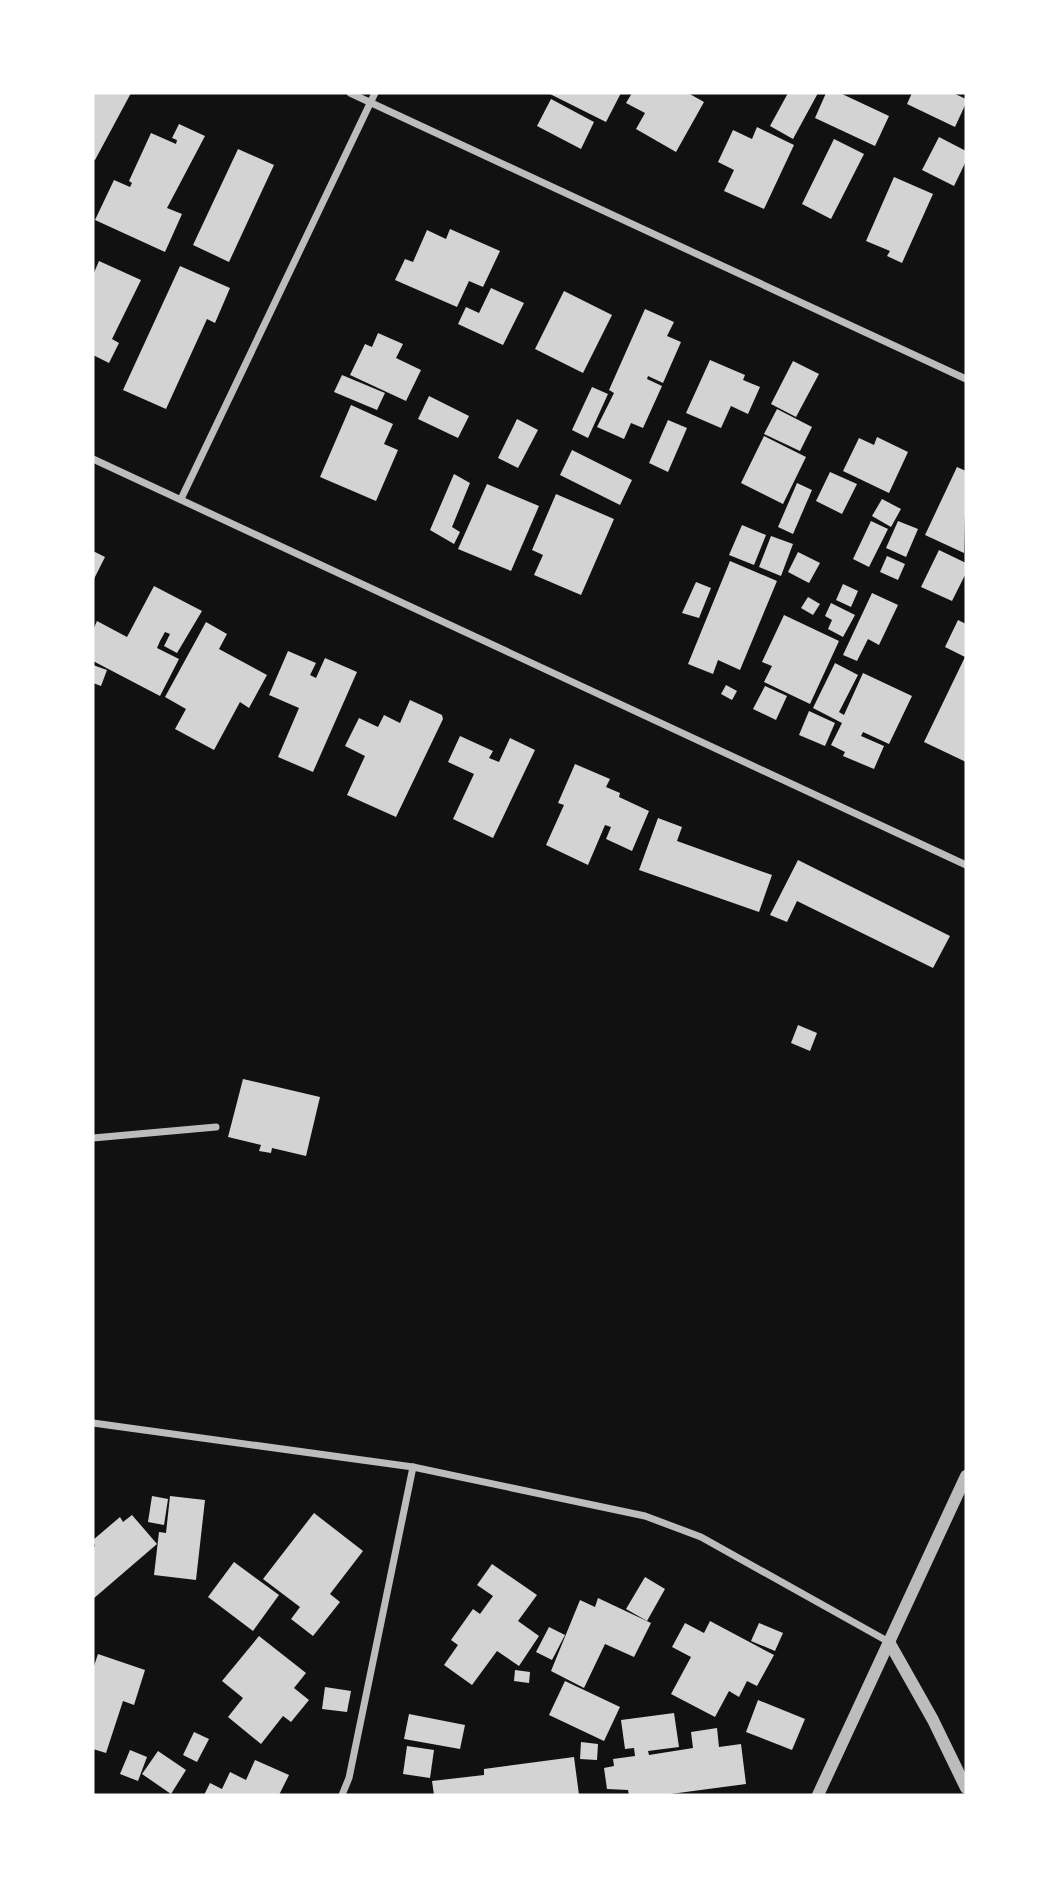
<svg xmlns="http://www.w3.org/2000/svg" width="1059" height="1888" font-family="'Nunito Sans',sans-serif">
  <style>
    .building { fill: #d3d3d3 }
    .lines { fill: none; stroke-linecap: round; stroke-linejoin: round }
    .minor { stroke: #bcbcbc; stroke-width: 7 }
    .tertiary { stroke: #bcbcbc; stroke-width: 12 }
  </style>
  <rect width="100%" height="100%" fill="#111"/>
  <g class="building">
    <path d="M 93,93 L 131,93 L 95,160 L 93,159 Z"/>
    <path d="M 548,93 L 621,93 L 606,122 Z"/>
    <path d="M 632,93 L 688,93 L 704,102 L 676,152 L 636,129 L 645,113 L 626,103 Z"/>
    <path d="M 788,93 L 818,93 L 793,139 L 770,126 Z"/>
    <path d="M 826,93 L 840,93 L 889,116 L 875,146 L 815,118 Z"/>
    <path d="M 912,93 L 953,93 L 966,99 L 966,103 L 955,127 L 907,104 Z"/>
    <path d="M 551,99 L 594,122 L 581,149 L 537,126 Z"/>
    <path d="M 179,124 L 205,136 L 167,208 L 182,214 L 165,252 L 95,220 L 114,180 L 130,187 L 132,183 L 129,181 L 151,133 L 176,144 L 177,140 L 172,138 Z"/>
    <path d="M 757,127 L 794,145 L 764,209 L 724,191 L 734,170 L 718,162 L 733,130 L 752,139 Z"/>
    <path d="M 939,137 L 966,151 L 966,161 L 954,186 L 922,170 Z"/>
    <path d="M 834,139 L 864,154 L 831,219 L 802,204 Z"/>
    <path d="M 238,149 L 274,165 L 229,262 L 193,245 Z"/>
    <path d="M 894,177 L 933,194 L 902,263 L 887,256 L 890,251 L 866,241 Z"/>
    <path d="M 450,229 L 500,251 L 483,287 L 469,281 L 457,307 L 395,280 L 405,259 L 413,262 L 427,230 L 446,239 Z"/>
    <path d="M 99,261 L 141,280 L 112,339 L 119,343 L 109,363 L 93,355 L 93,275 Z"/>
    <path d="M 180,266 L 230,288 L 215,323 L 207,319 L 166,409 L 123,390 Z"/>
    <path d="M 491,288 L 524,303 L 503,345 L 458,324 L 466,307 L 479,313 Z"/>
    <path d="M 564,291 L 612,315 L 583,373 L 535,349 Z"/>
    <path d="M 645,309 L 674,322 L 667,336 L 681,342 L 663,383 L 648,376 L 647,379 L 662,386 L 643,428 L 631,423 L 624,439 L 597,427 L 614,393 L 609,390 Z"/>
    <path d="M 378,333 L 403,344 L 396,358 L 421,370 L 406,401 L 350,375 L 365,344 L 372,347 Z"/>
    <path d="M 710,360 L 745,375 L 743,380 L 760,387 L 748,414 L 731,406 L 721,428 L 686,413 Z"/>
    <path d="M 793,361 L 819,374 L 796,417 L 771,404 Z"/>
    <path d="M 342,375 L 385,393 L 377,410 L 334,392 Z"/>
    <path d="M 592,387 L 608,394 L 588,438 L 572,430 Z"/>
    <path d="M 429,396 L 469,416 L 458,438 L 418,419 Z"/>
    <path d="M 351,405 L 393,424 L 384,444 L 398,450 L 376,501 L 320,477 Z"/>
    <path d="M 777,409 L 812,427 L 800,451 L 764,434 Z"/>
    <path d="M 517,419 L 538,430 L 518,468 L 498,458 Z"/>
    <path d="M 668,420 L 687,428 L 668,472 L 649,463 Z"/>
    <path d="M 764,436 L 806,457 L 783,504 L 741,483 Z"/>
    <path d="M 877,437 L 908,452 L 889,493 L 843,471 L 859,438 L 874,445 Z"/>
    <path d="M 572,450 L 632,480 L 620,505 L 560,475 Z"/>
    <path d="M 957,467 L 966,471 L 964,553 L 925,535 Z"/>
    <path d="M 830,472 L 857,484 L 842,514 L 816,501 Z"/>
    <path d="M 454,474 L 470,483 L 452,527 L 460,532 L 454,544 L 430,530 Z"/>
    <path d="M 797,483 L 812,490 L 793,534 L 778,527 Z"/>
    <path d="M 487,484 L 539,506 L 511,571 L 458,549 Z"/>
    <path d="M 556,494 L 614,519 L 581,595 L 534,575 L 543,555 L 532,550 Z"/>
    <path d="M 882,499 L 901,509 L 891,527 L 872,516 Z"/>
    <path d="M 871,521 L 888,529 L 869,567 L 853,559 Z"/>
    <path d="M 898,521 L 918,529 L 906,557 L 886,548 Z"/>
    <path d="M 742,525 L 766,535 L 754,565 L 729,555 Z"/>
    <path d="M 771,536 L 793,544 L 781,576 L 759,567 Z"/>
    <path d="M 939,550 L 966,563 L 966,573 L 952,601 L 921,587 Z"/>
    <path d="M 93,551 L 105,557 L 93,581 Z"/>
    <path d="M 798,552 L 820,563 L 809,583 L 788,572 Z"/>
    <path d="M 887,556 L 905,564 L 898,580 L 880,572 Z"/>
    <path d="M 730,561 L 777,581 L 740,670 L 718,660 L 713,674 L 688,664 Z"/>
    <path d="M 696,582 L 711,588 L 699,618 L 682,613 Z"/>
    <path d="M 843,584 L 858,591 L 851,607 L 836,600 Z"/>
    <path d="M 154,586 L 202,611 L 177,653 L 164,646 L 170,634 L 165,632 L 160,641 L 157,648 L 179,659 L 160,696 L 93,661 L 93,630 L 97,621 L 127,637 Z"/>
    <path d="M 872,593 L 898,605 L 879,645 L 868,639 L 857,661 L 843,655 Z"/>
    <path d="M 808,597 L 820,604 L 813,615 L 801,608 Z"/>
    <path d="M 831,603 L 855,615 L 843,637 L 828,629 L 832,620 L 825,616 Z"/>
    <path d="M 784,615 L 839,641 L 810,704 L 764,682 L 772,666 L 762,662 Z"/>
    <path d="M 958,620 L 966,624 L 966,762 L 924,742 L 965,657 L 945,647 Z"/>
    <path d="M 206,622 L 227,634 L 219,649 L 267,675 L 249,708 L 240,702 L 214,750 L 175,729 L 186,709 L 165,697 Z"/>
    <path d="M 288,651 L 316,663 L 310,675 L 316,678 L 325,658 L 357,672 L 313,772 L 278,757 L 299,708 L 269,695 Z"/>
    <path d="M 835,663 L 858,675 L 839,712 L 844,715 L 863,673 L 912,696 L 889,744 L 863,732 L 861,736 L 884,746 L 874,769 L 843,756 L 845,752 L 831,745 L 842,723 L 813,708 Z"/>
    <path d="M 93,665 L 107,670 L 101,686 L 93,683 Z"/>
    <path d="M 726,685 L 737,691 L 732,700 L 721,694 Z"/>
    <path d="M 765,686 L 787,696 L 776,720 L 753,709 Z"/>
    <path d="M 410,700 L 442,715 L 443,719 L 396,817 L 347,795 L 365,756 L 345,746 L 359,718 L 378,727 L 384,715 L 400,723 Z"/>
    <path d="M 809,711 L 835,723 L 825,746 L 799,735 Z"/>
    <path d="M 460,736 L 493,751 L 489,758 L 499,762 L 510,738 L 535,750 L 493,838 L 453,819 L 474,774 L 448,762 Z"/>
    <path d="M 575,764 L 610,779 L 606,787 L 620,793 L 619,797 L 649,811 L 632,851 L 606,839 L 611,827 L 605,825 L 588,865 L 546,845 L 564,805 L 558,803 Z"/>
    <path d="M 658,818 L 682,827 L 677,841 L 772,875 L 759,912 L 639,870 Z"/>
    <path d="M 798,860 L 950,936 L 933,968 L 797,901 L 787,922 L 770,915 Z"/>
    <path d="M 798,1025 L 817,1033 L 810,1051 L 791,1043 Z"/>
    <path d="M 243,1079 L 320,1097 L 306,1156 L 272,1148 L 271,1153 L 259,1151 L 261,1145 L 228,1137 Z"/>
    <path d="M 152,1496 L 168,1499 L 164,1525 L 148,1522 Z"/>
    <path d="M 170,1496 L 205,1500 L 196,1580 L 154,1575 L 159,1532 L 166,1533 Z"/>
    <path d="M 314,1513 L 363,1551 L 330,1594 L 340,1602 L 313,1636 L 291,1619 L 300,1607 L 263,1579 Z"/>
    <path d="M 132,1515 L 157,1544 L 93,1599 L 93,1548 L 95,1546 L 93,1540 L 120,1517 L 123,1522 Z"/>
    <path d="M 234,1562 L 279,1595 L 253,1631 L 208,1597 Z"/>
    <path d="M 492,1564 L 537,1595 L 518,1621 L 539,1636 L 519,1666 L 497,1651 L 472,1685 L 444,1665 L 458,1645 L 451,1640 L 473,1609 L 480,1614 L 493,1596 L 477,1585 Z"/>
    <path d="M 645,1577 L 665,1589 L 647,1621 L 626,1609 Z"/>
    <path d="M 598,1598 L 651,1623 L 634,1657 L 605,1644 L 584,1688 L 551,1671 L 580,1600 L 595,1607 Z"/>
    <path d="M 710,1621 L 774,1655 L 757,1686 L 747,1681 L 739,1697 L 729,1691 L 715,1717 L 671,1694 L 691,1657 L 672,1647 L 685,1623 L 704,1633 Z"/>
    <path d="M 759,1623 L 783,1633 L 775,1651 L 751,1641 Z"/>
    <path d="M 549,1627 L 565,1635 L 552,1660 L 536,1652 Z"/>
    <path d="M 259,1636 L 306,1673 L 294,1688 L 309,1700 L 291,1722 L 283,1716 L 261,1744 L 228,1717 L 243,1698 L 222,1681 Z"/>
    <path d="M 98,1654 L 145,1670 L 134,1705 L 123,1701 L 106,1753 L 93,1749 L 93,1669 Z"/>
    <path d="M 515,1670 L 530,1672 L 529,1683 L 514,1681 Z"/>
    <path d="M 565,1681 L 620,1707 L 604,1741 L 549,1715 Z"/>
    <path d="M 325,1687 L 351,1691 L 347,1712 L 322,1709 Z"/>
    <path d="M 758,1700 L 805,1719 L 792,1750 L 746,1732 Z"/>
    <path d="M 674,1713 L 679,1747 L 648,1751 L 649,1755 L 693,1748 L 691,1732 L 717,1728 L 719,1747 L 741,1744 L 746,1784 L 663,1795 L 629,1795 L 628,1790 L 607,1789 L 604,1768 L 614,1766 L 613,1759 L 635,1756 L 634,1748 L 625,1749 L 621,1720 Z"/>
    <path d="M 409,1714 L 465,1725 L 460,1749 L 404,1739 Z"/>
    <path d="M 194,1732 L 209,1739 L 197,1762 L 183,1755 Z"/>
    <path d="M 581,1742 L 598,1744 L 597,1760 L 580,1759 Z"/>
    <path d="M 407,1746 L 434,1750 L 430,1778 L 403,1774 Z"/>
    <path d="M 130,1750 L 147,1757 L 138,1781 L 120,1774 Z"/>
    <path d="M 158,1751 L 186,1770 L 171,1794 L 142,1774 Z"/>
    <path d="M 574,1757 L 579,1795 L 434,1795 L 432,1781 L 484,1775 L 484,1769 Z"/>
    <path d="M 255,1760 L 289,1775 L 279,1795 L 204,1795 L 210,1783 L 222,1789 L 230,1772 L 246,1780 Z"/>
  </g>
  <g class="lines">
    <g class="minor">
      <path d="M 350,93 L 966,379"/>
      <path d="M 93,459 L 966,865"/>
      <path d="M 181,499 L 375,93"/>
      <path d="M 93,1138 L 216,1127"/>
      <path d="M 93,1423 L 413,1467 L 645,1516 L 701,1537 L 889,1642"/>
      <path d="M 342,1795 L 349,1778 L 413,1467"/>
    </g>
    <g class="tertiary">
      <path d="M 889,1642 L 933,1720 L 966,1788"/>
      <path d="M 818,1795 L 966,1476"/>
    </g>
  </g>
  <rect width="1059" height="1888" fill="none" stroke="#ffffff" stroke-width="189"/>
</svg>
